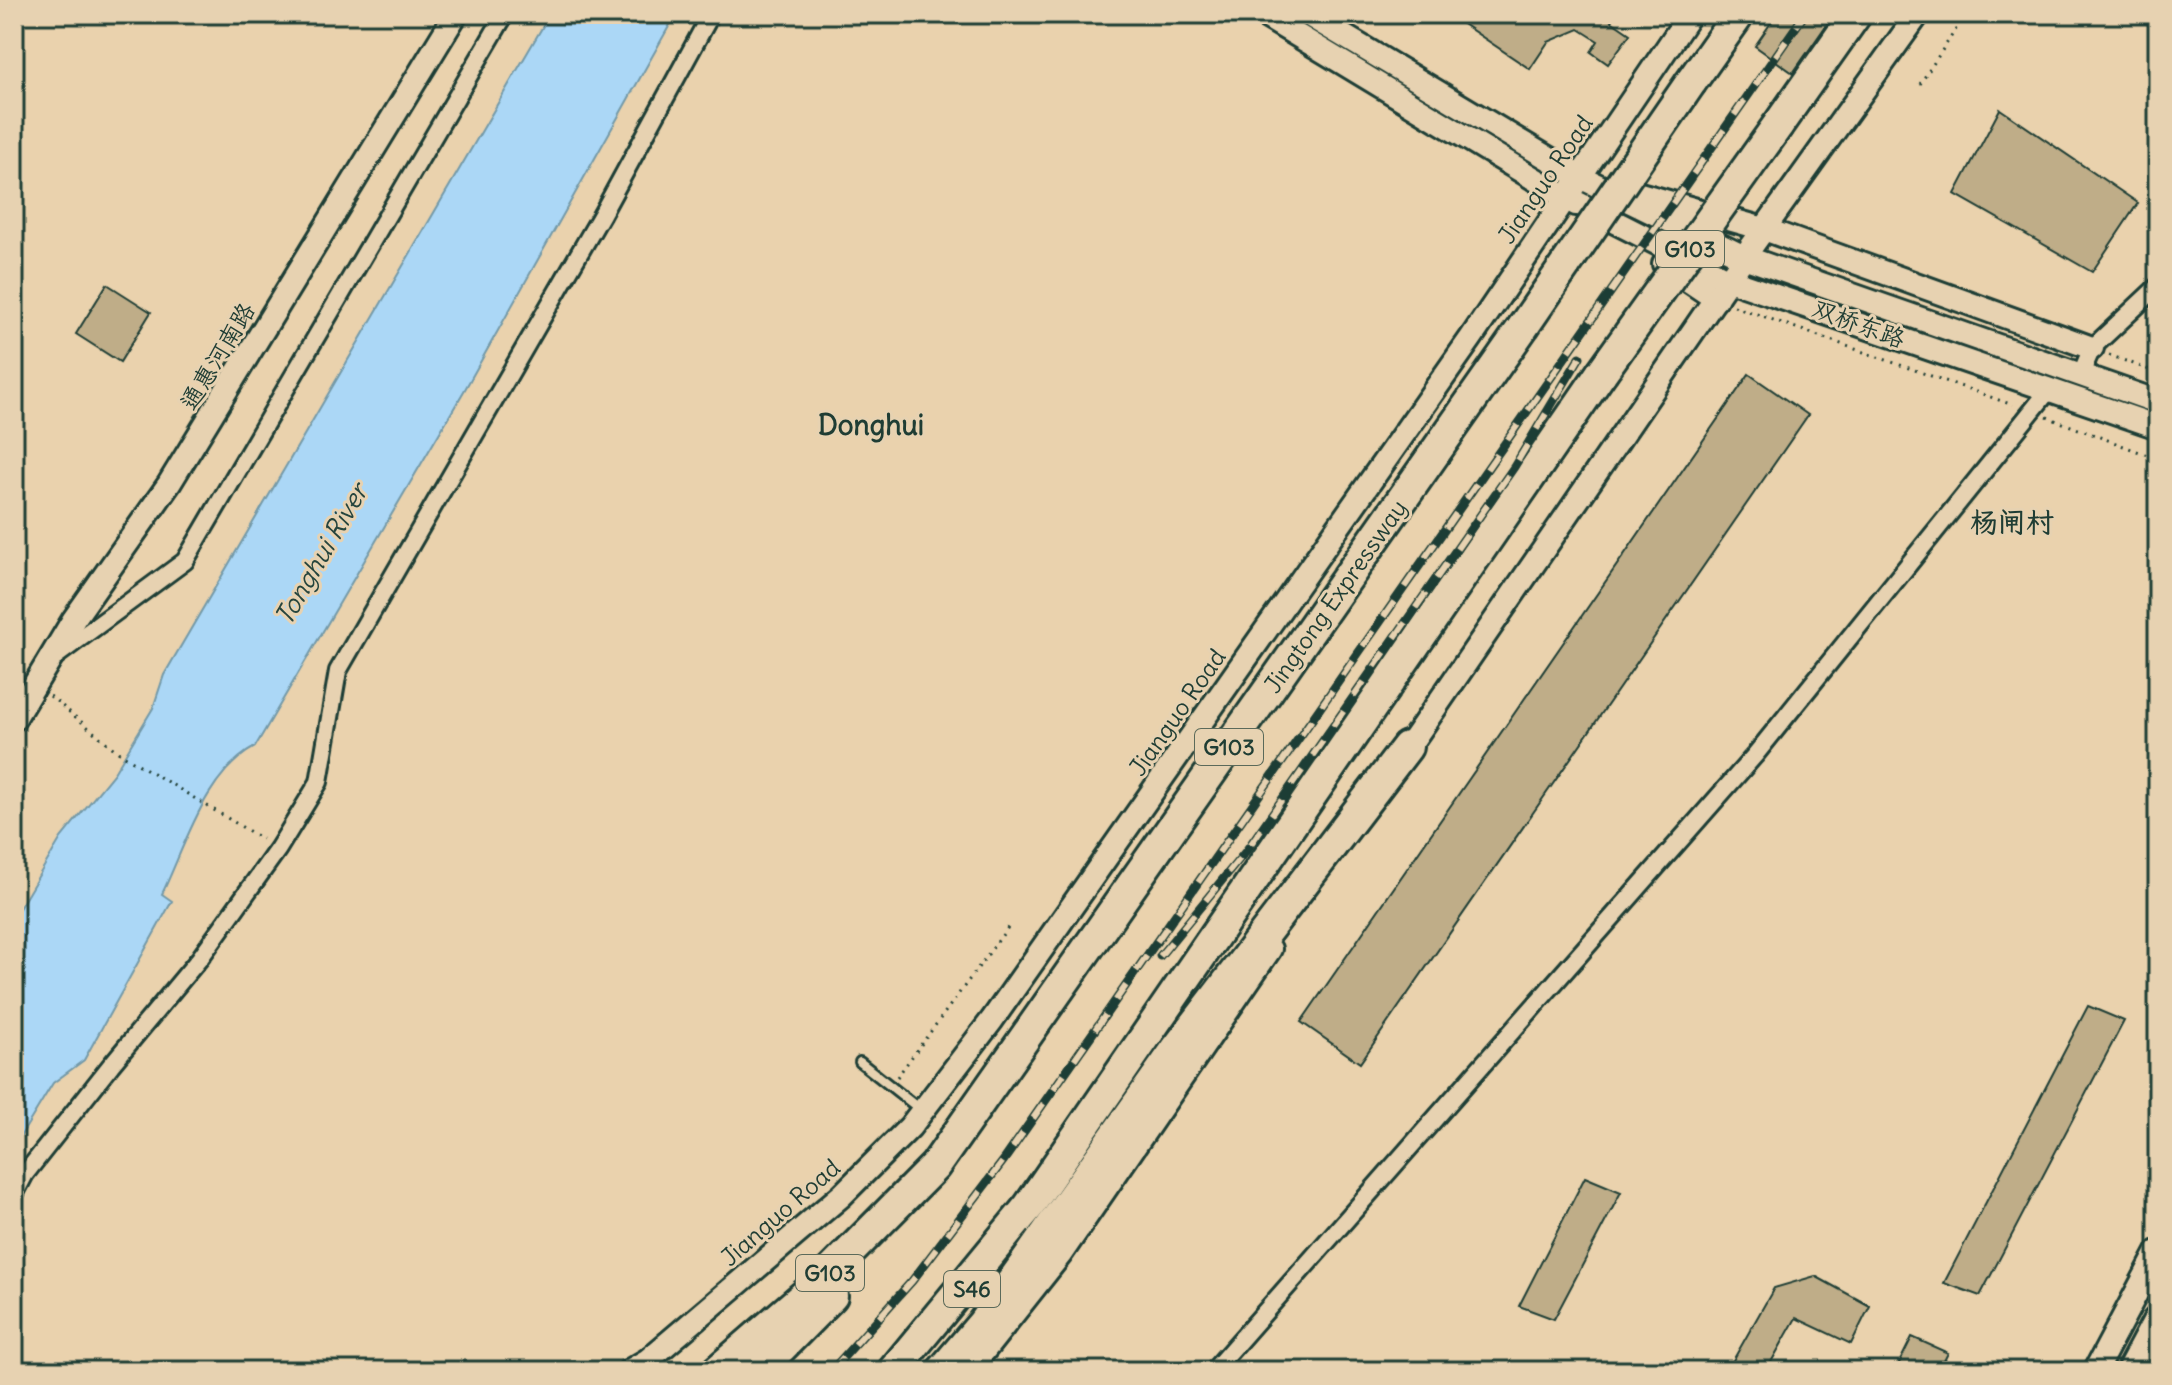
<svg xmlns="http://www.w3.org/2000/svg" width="2172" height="1385" font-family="Delius,'LXGW WenKai TC',sans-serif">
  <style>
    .water { fill: #abd7f6; stroke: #7399a8; stroke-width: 2 }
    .building { fill: #bfad88; stroke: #1f3d34; stroke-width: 2 }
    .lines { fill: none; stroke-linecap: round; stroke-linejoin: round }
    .lane-casing { stroke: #1f3d34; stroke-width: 14 }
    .street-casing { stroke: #1f3d34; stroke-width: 22 }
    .secondary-casing { stroke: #1f3d34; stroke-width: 28 }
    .highway-casing { stroke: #1f3d34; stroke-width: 36 }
    .path { stroke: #1f3d34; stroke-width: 3; stroke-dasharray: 2 6; stroke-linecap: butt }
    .lane { stroke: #e7d2b1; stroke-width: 8 }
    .street { stroke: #e7d2b1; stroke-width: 16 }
    .secondary { stroke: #e7d2b1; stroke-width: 22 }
    .highway { stroke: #e7d2b1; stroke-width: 30 }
    .rail-casing { stroke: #1f3d34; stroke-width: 9 }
    .rail { stroke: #e7d2b1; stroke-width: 6; stroke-dasharray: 18; stroke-linecap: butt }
    .highway-bridge-casing { stroke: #1f3d34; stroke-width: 36; stroke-linecap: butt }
    .highway-bridge { stroke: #e7d2b1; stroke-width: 30 }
    .labels { text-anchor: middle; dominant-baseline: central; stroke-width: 6; stroke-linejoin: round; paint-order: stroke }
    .shield { fill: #e7d2b1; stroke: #5b6a5a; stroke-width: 2 }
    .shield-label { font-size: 22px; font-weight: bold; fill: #1f3d34 }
    .street-label { font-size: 24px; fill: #1f3d34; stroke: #e7d2b1 }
    .water-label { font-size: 26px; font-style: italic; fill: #26453e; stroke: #e7d2b1 }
    .quarter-label { font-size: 28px; font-weight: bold; fill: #1f3d34; stroke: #e7d2b1 }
  </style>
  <rect width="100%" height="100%" fill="#ead2ad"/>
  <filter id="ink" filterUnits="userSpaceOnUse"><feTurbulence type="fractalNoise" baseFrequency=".0125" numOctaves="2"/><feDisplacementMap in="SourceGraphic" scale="16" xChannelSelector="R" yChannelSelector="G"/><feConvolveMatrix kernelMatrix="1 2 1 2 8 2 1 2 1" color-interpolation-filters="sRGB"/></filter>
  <g filter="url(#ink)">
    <path class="water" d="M 550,14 L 676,14 L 464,391 L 255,747 C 205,774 186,844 162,894 L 172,901 L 84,1060 L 53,1083 L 14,1147 L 14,917 L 61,838 L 114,773 L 153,708 L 164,675 Z"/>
    <g class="building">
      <path d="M 1448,14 L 1615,14 L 1611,21 L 1630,34 L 1608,64 L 1591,52 L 1598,41 L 1579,29 L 1548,42 L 1530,69 Z"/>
      <path d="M 1777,14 L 1834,14 L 1793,73 L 1755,46 Z"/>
      <path d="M 2000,109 L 2138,203 L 2092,272 L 1955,194 Z"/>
      <path d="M 107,284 L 151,312 L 120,362 L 76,334 Z"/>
      <path d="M 1749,374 L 1808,415 L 1360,1063 L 1301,1022 Z"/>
      <path d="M 2088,1006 L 2124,1021 L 1980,1296 L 1944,1283 Z"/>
      <path d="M 1585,1177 L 1621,1192 L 1554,1319 L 1519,1306 Z"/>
      <path d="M 1815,1276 L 1870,1306 L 1851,1344 L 1796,1318 L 1766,1371 L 1727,1371 L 1774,1288 Z"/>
      <path d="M 1912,1337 L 1948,1353 L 1939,1371 L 1895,1371 Z"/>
    </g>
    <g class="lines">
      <defs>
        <g id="lane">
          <path d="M 2143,14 L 2158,23"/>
          <path d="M 860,1062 L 922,1111"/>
        </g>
        <g id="street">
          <path d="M 2080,376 L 2092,348 L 2158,286"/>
          <path d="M 56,656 L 185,561 L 505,14"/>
          <path d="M 14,1195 L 25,1174 L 111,1065 L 200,958 L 278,849 L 319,782 L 338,671 L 602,214 L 711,14"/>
          <path d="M 1213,1371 L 1755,755 L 2049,390"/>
        </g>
        <g id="secondary">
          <path d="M 1262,14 L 1576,204"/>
          <path d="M 1307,14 L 1578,176 L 1744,257 L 2158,402"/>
          <path d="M 1633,192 L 1764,229 L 2092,348"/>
          <path d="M 1564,196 L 1729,280 L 2158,427"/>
          <path d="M 1664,264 L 1716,299"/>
          <path d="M 14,719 L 74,619 L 169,484 L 456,14"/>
          <path d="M 1400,759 L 1744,257 L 1918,14"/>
          <path d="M 629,1371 L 648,1360 L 842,1195 L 910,1127 L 992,1020 L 1471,338 L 1690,14"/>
          <path d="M 968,1371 L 1060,1255 L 1270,949"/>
          <path d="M 2095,1371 L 2158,1252"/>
        </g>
        <g id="highway">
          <path d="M 1691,82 L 1739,14"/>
          <path d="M 1778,125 L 1856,14"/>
          <path d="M 717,1371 L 820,1282 L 935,1166 L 1523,327"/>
          <path d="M 758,1371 L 832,1296"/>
          <path d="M 893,1371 L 1029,1206 L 1602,372"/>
          <path d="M 942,1371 L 983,1323 L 1178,1047 L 1407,747"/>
          <path d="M 2132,1371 L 2158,1322"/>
        </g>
      </defs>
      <use href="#lane" class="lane-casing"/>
      <use href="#street" class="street-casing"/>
      <use href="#secondary" class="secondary-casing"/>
      <use href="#highway" class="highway-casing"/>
      <g class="path">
        <path d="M 1920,84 L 1966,14"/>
        <path d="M 1734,306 L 2013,405"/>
        <path d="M 2109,355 L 2158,373"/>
        <path d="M 2047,417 L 2158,459"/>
        <path d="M 50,696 L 118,752 L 262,839"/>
        <path d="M 897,1077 L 1009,926"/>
      </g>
      <use href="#lane" class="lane"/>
      <use href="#street" class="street"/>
      <use href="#secondary" class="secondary"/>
      <use href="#highway" class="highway"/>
      <defs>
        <g id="rail">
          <path d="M 1160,956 L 1246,851 L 1514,467 L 1580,357"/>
          <path d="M 831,1371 L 912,1281 L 1004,1160 L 1805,14"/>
        </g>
      </defs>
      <use href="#rail" class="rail-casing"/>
      <use href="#rail" class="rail"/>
      <defs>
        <g id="highway-bridge">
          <path d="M 1523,327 L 1691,82"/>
          <path d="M 1602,372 L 1778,125"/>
        </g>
      </defs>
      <use href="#highway-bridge" class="highway-bridge-casing"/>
      <use href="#highway-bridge" class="highway-bridge"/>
    </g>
  </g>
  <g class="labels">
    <g class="shield">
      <rect x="1656" y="231" width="68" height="36" rx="6"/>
      <rect x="1195" y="729" width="68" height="36" rx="6"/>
      <rect x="796" y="1255" width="68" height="36" rx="6"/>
      <rect x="944" y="1271" width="56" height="36" rx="6"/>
    </g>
    <g class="shield-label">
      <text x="1690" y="249">G103</text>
      <text x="1229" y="747">G103</text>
      <text x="830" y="1273">G103</text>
      <text x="972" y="1289">S46</text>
    </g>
    <g class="street-label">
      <text transform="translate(1545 179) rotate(-56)">Jianguo Road</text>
      <text transform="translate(1859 323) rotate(20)">双桥东路</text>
      <text transform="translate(217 356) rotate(-59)">通惠河南路</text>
      <text transform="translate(1335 596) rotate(-55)">Jingtong Expressway</text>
      <text transform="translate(1177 712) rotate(-55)">Jianguo Road</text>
      <text transform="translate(780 1212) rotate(-41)">Jianguo Road</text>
    </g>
    <g class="water-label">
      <text transform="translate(321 554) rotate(-60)">Tonghui River</text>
    </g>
    <g class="quarter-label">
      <text x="871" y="425">Donghui</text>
      <text x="2012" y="522">杨闸村</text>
    </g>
  </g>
  <rect width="2172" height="1385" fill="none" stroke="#e7d2b1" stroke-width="48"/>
  <rect x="24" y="24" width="2124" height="1337" fill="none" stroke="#1f3d34" stroke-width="3" filter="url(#ink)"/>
</svg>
